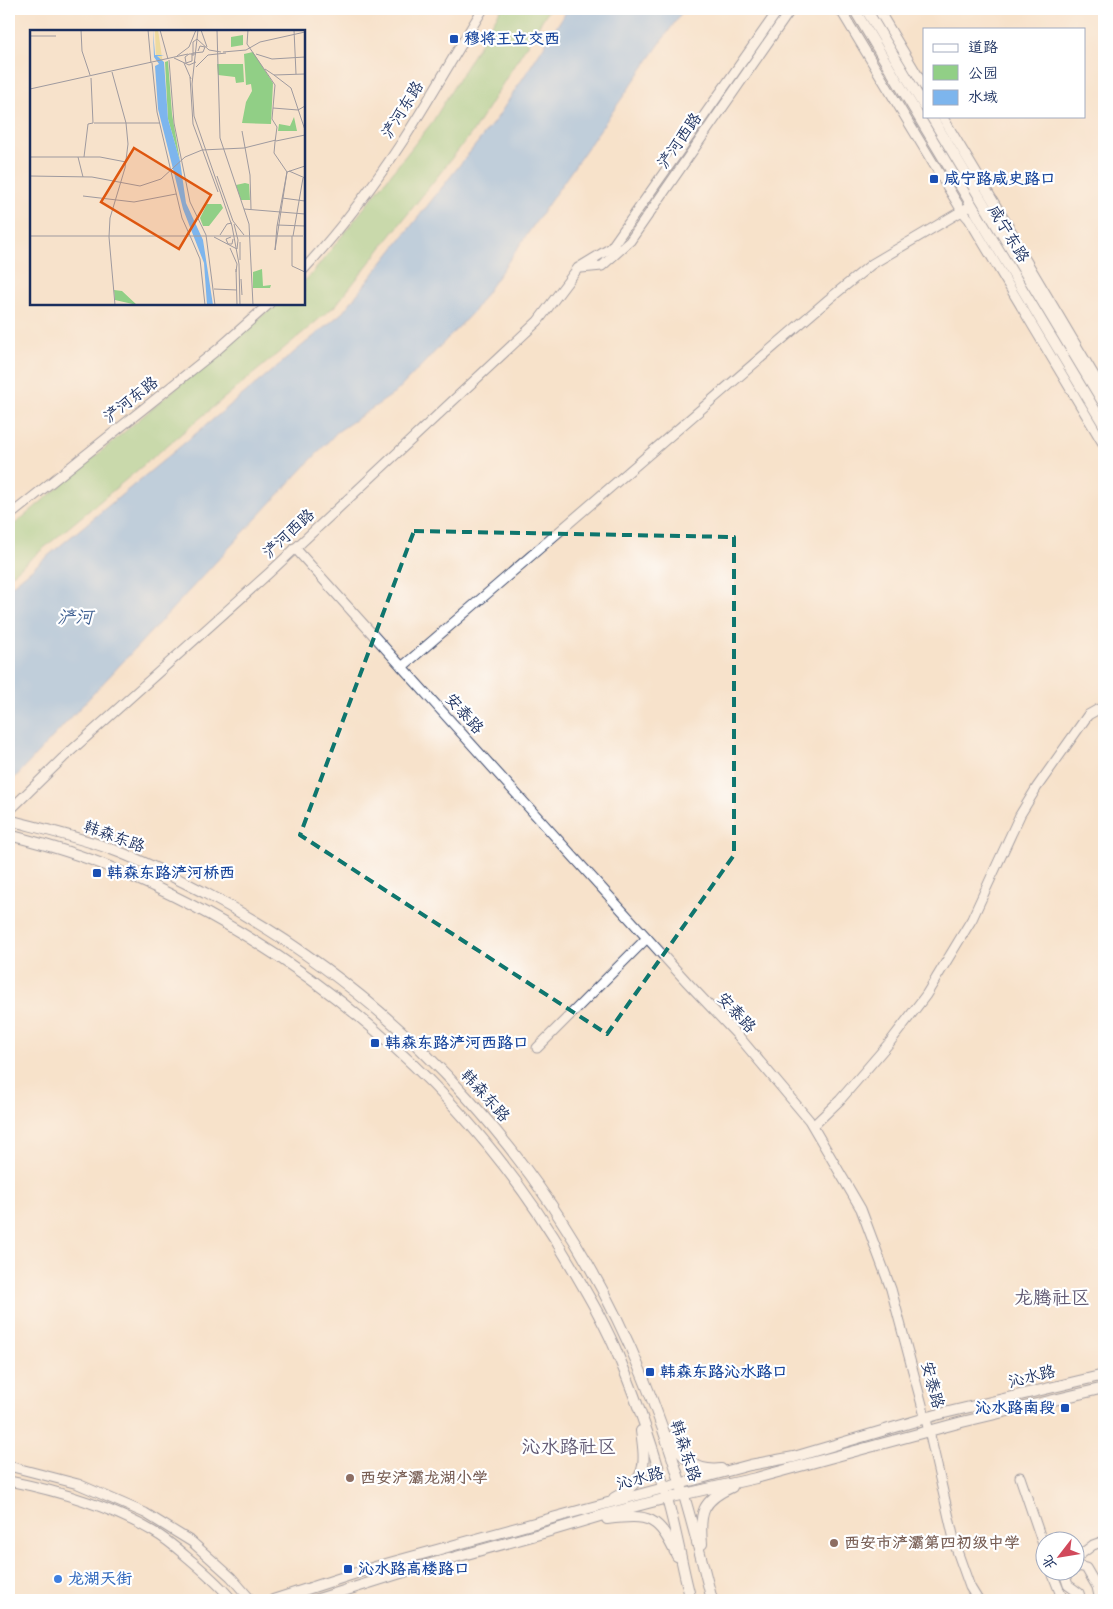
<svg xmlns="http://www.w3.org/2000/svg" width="1113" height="1609" font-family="Mynerve,'LXGW WenKai TC',sans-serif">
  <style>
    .green { fill: #91cf86; stroke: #567f72 }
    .water { fill: #7db5ed; stroke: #4c72a6 }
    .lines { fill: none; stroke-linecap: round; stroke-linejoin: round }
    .minor-casing { stroke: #3c4a6e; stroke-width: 11 }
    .major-casing { stroke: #3c4a6e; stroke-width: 12 }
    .minor { stroke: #fff; stroke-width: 9 }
    .major { stroke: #fff; stroke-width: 10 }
    .marked { fill: none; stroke: #0f766e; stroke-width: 4; stroke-dasharray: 10 6; stroke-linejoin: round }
    .transit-dot { fill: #1a4fb4; stroke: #fff; stroke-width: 2 }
    .education-dot { fill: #8d6e63; stroke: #fff; stroke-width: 2 }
    .shop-dot { fill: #3f7fe0; stroke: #fff; stroke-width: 2 }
    .labels { text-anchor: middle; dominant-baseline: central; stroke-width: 4.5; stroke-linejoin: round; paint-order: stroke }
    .transit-label { font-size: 16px; font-weight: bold; fill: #164399; stroke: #fff; text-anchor: start }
    .street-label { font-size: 16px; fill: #1b2f5e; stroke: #fff }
    .education-label { font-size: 16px; font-weight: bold; fill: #785e54; stroke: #fff; text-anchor: start }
    .shop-label { font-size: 16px; font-weight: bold; fill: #366cbe; stroke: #fff; text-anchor: start }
    .water-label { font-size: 18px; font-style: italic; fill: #3d5e90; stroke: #fff }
    .quarter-label { font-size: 19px; fill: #615973; stroke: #fff }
    .inset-road { fill: none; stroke: #9f9a9f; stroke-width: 1 }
    .view { fill: #de5710; fill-opacity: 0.15; stroke: #de5710; stroke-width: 2.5 }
    .inset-edge { fill: none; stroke: #1b2f5e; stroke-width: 2.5 }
  </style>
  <rect width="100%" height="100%" fill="#fff"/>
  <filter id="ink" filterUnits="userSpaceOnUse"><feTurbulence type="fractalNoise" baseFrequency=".02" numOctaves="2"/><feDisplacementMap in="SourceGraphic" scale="10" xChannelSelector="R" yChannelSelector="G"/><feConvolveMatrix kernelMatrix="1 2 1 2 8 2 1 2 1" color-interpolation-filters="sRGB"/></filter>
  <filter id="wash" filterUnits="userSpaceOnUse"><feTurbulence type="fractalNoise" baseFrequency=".0096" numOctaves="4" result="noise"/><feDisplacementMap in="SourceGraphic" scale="20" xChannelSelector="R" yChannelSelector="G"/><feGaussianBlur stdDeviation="1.12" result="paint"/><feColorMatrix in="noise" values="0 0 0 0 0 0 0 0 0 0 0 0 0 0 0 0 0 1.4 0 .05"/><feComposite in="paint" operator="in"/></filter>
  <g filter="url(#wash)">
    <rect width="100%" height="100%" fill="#f7e2cb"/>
    <path class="green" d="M 501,9 L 549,9 L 474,130 L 336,305 L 9,577 L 9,529 L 276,304 L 304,304 L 304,281 L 311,275 L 433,121 Z"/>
    <path class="water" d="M 568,9 L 684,9 L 473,312 L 395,393 L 337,432 L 9,784 L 9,588 L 343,312 L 497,118 Z"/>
  </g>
  <g filter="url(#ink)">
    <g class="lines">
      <defs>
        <g id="minor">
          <path d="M 840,9 L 962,211 L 969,219 L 1104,445"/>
          <path d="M 878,9 L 924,86"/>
          <path d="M 942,116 L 1013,234 L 1018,247 L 1104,392"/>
          <path d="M 581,268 L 602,266 L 630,241 L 791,9"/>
          <path d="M 304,269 C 341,229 374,185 404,139 C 431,97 456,52 483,9"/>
          <path d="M 9,516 L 217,350 L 269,304"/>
          <path d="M 295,548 L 492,767 L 687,982 L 740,1038 L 809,1120 L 861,1209 L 891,1289 L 929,1431 L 956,1548 L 970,1587 L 978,1600"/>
          <path d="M 402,667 L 829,299 L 872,264 L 972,205"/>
          <path d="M 9,811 L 63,758 L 269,573 L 538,321 L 578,268 L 611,248 L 779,9"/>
          <path d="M 537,1048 L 647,938"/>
          <path d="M 813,1126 L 840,1100 L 890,1042 L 926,995 L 972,919 L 1020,815 L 1037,787 L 1088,715 L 1104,706"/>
          <path d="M 9,1466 L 78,1484 L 145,1513 L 192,1542 L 231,1577 L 251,1600"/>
          <path d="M 1020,1477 L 1046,1553"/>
          <path d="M 9,1481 C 59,1491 110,1506 154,1532 C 168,1540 181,1552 193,1562 C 207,1574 221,1586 232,1600"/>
          <path d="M 1076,1558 L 1093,1545 L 1104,1541"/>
          <path d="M 1076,1568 L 1078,1566 L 1086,1568 L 1097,1587 L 1099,1596 L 1104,1599"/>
          <path d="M 1058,1572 L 1053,1575 L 1063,1600"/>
          <path d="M 1071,1572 L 1065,1576 L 1068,1585 L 1079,1593 L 1081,1600"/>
        </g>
        <g id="major">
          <path d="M 854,9 L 1104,425"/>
          <path d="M 866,9 L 924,106"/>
          <path d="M 931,116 L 1104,404"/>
          <path d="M 9,820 C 43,829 78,837 111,849 C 144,861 176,878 207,894 C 403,998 559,1171 643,1377 C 673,1449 693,1525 712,1600"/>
          <path d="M 9,835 C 44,844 79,854 112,868 C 301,946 467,1086 570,1264 C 588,1295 607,1327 620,1360 C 639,1406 655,1452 667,1499 C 677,1533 682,1567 691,1600"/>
          <path d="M 670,1437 C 682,1458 695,1472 721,1469"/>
          <path d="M 614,1498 C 647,1480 646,1466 641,1431"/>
          <path d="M 607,1519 C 650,1514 658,1516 677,1556"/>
          <path d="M 702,1544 C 699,1513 702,1500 732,1487"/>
          <path d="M 273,1600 L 375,1567 L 578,1511 L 750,1465 L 794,1457 L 936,1415 L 1104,1375"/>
          <path d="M 315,1600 L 423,1566 L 543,1533 L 610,1513 L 667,1498 L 756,1478 L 962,1422 L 1104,1388"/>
        </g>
      </defs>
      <use href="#minor" class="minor-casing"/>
      <use href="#major" class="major-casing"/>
      <use href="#minor" class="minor"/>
      <use href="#major" class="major"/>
    </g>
  </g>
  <path d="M0 0H1113V1609H0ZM 414,531 L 734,537 L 734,855 L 607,1034 L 300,835 Z" fill="#f7e2cb" fill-opacity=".55" fill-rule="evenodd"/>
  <path class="marked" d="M 414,531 L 734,537 L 734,855 L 607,1034 L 300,835 Z"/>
  <g class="transit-dot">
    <rect x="449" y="34" width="10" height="10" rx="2.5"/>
    <rect x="929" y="174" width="10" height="10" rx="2.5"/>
    <rect x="92" y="868" width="10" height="10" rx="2.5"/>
    <rect x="370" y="1038" width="10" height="10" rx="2.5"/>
    <rect x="645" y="1367" width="10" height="10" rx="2.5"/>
    <rect x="1060" y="1403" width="10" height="10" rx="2.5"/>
    <rect x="343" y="1564" width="10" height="10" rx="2.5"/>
  </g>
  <g class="education-dot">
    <circle cx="350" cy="1478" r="5"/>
    <circle cx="834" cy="1543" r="5"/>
  </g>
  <circle class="shop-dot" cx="58" cy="1579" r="5"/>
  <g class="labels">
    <g class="transit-label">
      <text x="464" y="39">穆将王立交西</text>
      <text x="944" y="179">咸宁路咸史路口</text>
      <text x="107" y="873">韩森东路浐河桥西</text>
      <text x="385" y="1043">韩森东路浐河西路口</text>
      <text x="660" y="1372">韩森东路沁水路口</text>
      <text x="1055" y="1408" text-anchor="end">沁水路南段</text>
      <text x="358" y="1569">沁水路高楼路口</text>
    </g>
    <g class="street-label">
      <text transform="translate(403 110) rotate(-58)">浐河东路</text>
      <text transform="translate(680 141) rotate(-55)">浐河西路</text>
      <text transform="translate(1008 234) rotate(59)">咸宁东路</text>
      <text transform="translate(131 400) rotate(-38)">浐河东路</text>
      <text transform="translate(289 534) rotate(-43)">浐河西路</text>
      <text transform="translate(464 714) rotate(48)">安泰路</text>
      <text transform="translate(114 837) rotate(20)">韩森东路</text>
      <text transform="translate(736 1013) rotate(47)">安泰路</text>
      <text transform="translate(485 1096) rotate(48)">韩森东路</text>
      <text transform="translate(1032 1377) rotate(-14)">沁水路</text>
      <text transform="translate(932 1385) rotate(75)">安泰路</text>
      <text transform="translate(685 1451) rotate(72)">韩森东路</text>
      <text transform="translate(640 1479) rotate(-15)">沁水路</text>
    </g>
    <g class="education-label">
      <text x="360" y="1478">西安浐灞龙湖小学</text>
      <text x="844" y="1543">西安市浐灞第四初级中学</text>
    </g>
    <g class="shop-label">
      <text x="68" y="1579">龙湖天街</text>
    </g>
    <g class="water-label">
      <text x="75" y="618">浐河</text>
    </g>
    <g class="quarter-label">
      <text x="1052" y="1298">龙腾社区</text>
      <text x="569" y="1447">沁水路社区</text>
    </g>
  </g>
  <g transform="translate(30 30)">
    <rect width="275" height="275" fill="#f7e2cb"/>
    <path d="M 213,5 L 213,15 L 201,17 L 201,7 ZM 223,22 L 243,53 L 241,94 L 212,93 L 216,72 L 222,61 L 221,54 L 216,55 L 214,24 ZM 138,31 L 142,84 L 150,131 L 138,89 L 135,32 ZM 187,34 L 213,34 L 214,52 L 206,53 L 205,47 L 188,45 ZM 264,87 L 267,101 L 248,101 L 249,94 L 260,96 ZM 215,153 L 219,154 L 220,170 L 211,170 L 206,155 ZM 177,174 L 191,174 L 193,178 L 179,196 L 173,196 L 170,188 ZM 232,239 L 233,256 L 241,255 L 240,258 L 223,258 L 223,242 ZM 84,260 L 92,261 L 107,275 L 85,270 Z" fill="#91cf86"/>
    <path d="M 125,0 L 128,0 L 133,34 L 126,30 Z" fill="#eeda9e"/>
    <path d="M 123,0 L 125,25 L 130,25 L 134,26 L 127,26 L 134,32 L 138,89 L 150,131 L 156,173 L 173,210 L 183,275 L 177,275 L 174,233 L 153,179 L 128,79 L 125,36 L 129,34 L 124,27 Z" fill="#7db5ed"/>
    <path class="inset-road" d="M 51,0 L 52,21 L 60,45M 118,0 L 121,33M 130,0 L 138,29M 168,0 L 162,54 L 164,86 L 202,196 L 209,234 L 210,275M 171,0 L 177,17M 187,0 L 190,108 L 219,194 L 223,275M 218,0 L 217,14 L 245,55 L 242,89 L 247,97 L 245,112M 264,0 L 266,44M 0,6 L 26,6M 193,22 L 216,20 L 230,12 L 275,2M 162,23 L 162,31 L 156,33 L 155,27 L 159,24 L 166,24M 163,23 L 173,22 L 175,17 L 170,16 L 168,21M 226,24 L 242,29 L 275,27M 147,26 L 159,17 L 166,0M 163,26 L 163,12 L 167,9 L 179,20 L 191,22M 144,28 L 159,35 L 166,32M 139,30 L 144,93 L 160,172 L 176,205 L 185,275M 122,33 L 127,82 L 152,188 L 161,208M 154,33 L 161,49M 166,37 L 178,25 L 196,23M 235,39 L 244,45 L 275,44M 244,45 L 261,58 L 275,100M 160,47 L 163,94 L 188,162M 0,59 L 158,24M 243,78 L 268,80 L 275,76M 64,93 L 130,93M 212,101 L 220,145 L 221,179M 246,111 L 275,105M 245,112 L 244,123 L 257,142 L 245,220 L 247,196 L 257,142M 0,127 L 70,127 L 96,132M 48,127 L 53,147M 54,127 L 58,94 L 63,93 L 61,48M 259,141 L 275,148M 257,142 L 275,136M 0,146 L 62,147 L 110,156 L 131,149 L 155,127 L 172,120 L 214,118 L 246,110M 187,146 L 203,191 L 214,205M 53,166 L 104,172 L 146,164M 252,168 L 275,171M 214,179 L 275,184M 247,195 L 275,196M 190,205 L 197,194 L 202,193M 0,206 L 273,206M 262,206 L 262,236 L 275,242M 263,206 L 273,148M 79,207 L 85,275M 79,207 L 80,188 L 95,138 L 98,114 L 96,93 L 82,42M 184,207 L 207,219 L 208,210 L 204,194M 201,207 L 196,209 L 198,214 L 202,214 L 203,209M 161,208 L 170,229 L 175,275M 210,212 L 210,230M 200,218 L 207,234 L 206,242M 206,239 L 207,275M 211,249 L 212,265M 184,259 L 207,260M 245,275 L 268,275"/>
    <path class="view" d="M 104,118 L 181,165 L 149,219 L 71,172 Z"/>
    <rect width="275" height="275" class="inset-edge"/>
  </g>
  <rect width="1113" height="1609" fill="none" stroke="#fff" stroke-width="30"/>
  <rect x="923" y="28" width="162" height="90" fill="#ffffff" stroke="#a4acbf"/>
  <rect x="933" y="44" width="25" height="8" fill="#ffffff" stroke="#a4acbf"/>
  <text x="968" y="52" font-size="15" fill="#1b2f5e">道路</text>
  <rect x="933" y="65" width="25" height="15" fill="#91cf86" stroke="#a4acbf"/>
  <text x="968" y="78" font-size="15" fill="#1b2f5e">公园</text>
  <rect x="933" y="90" width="25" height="15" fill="#7db5ed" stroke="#a4acbf"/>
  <text x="968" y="102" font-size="15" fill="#1b2f5e">水域</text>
  <g transform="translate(1060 1556) rotate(239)"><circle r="24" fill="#ffffff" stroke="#a4acbf"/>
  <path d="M0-4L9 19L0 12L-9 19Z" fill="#d1495b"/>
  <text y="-8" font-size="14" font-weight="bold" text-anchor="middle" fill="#1b2f5e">北</text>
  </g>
</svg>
